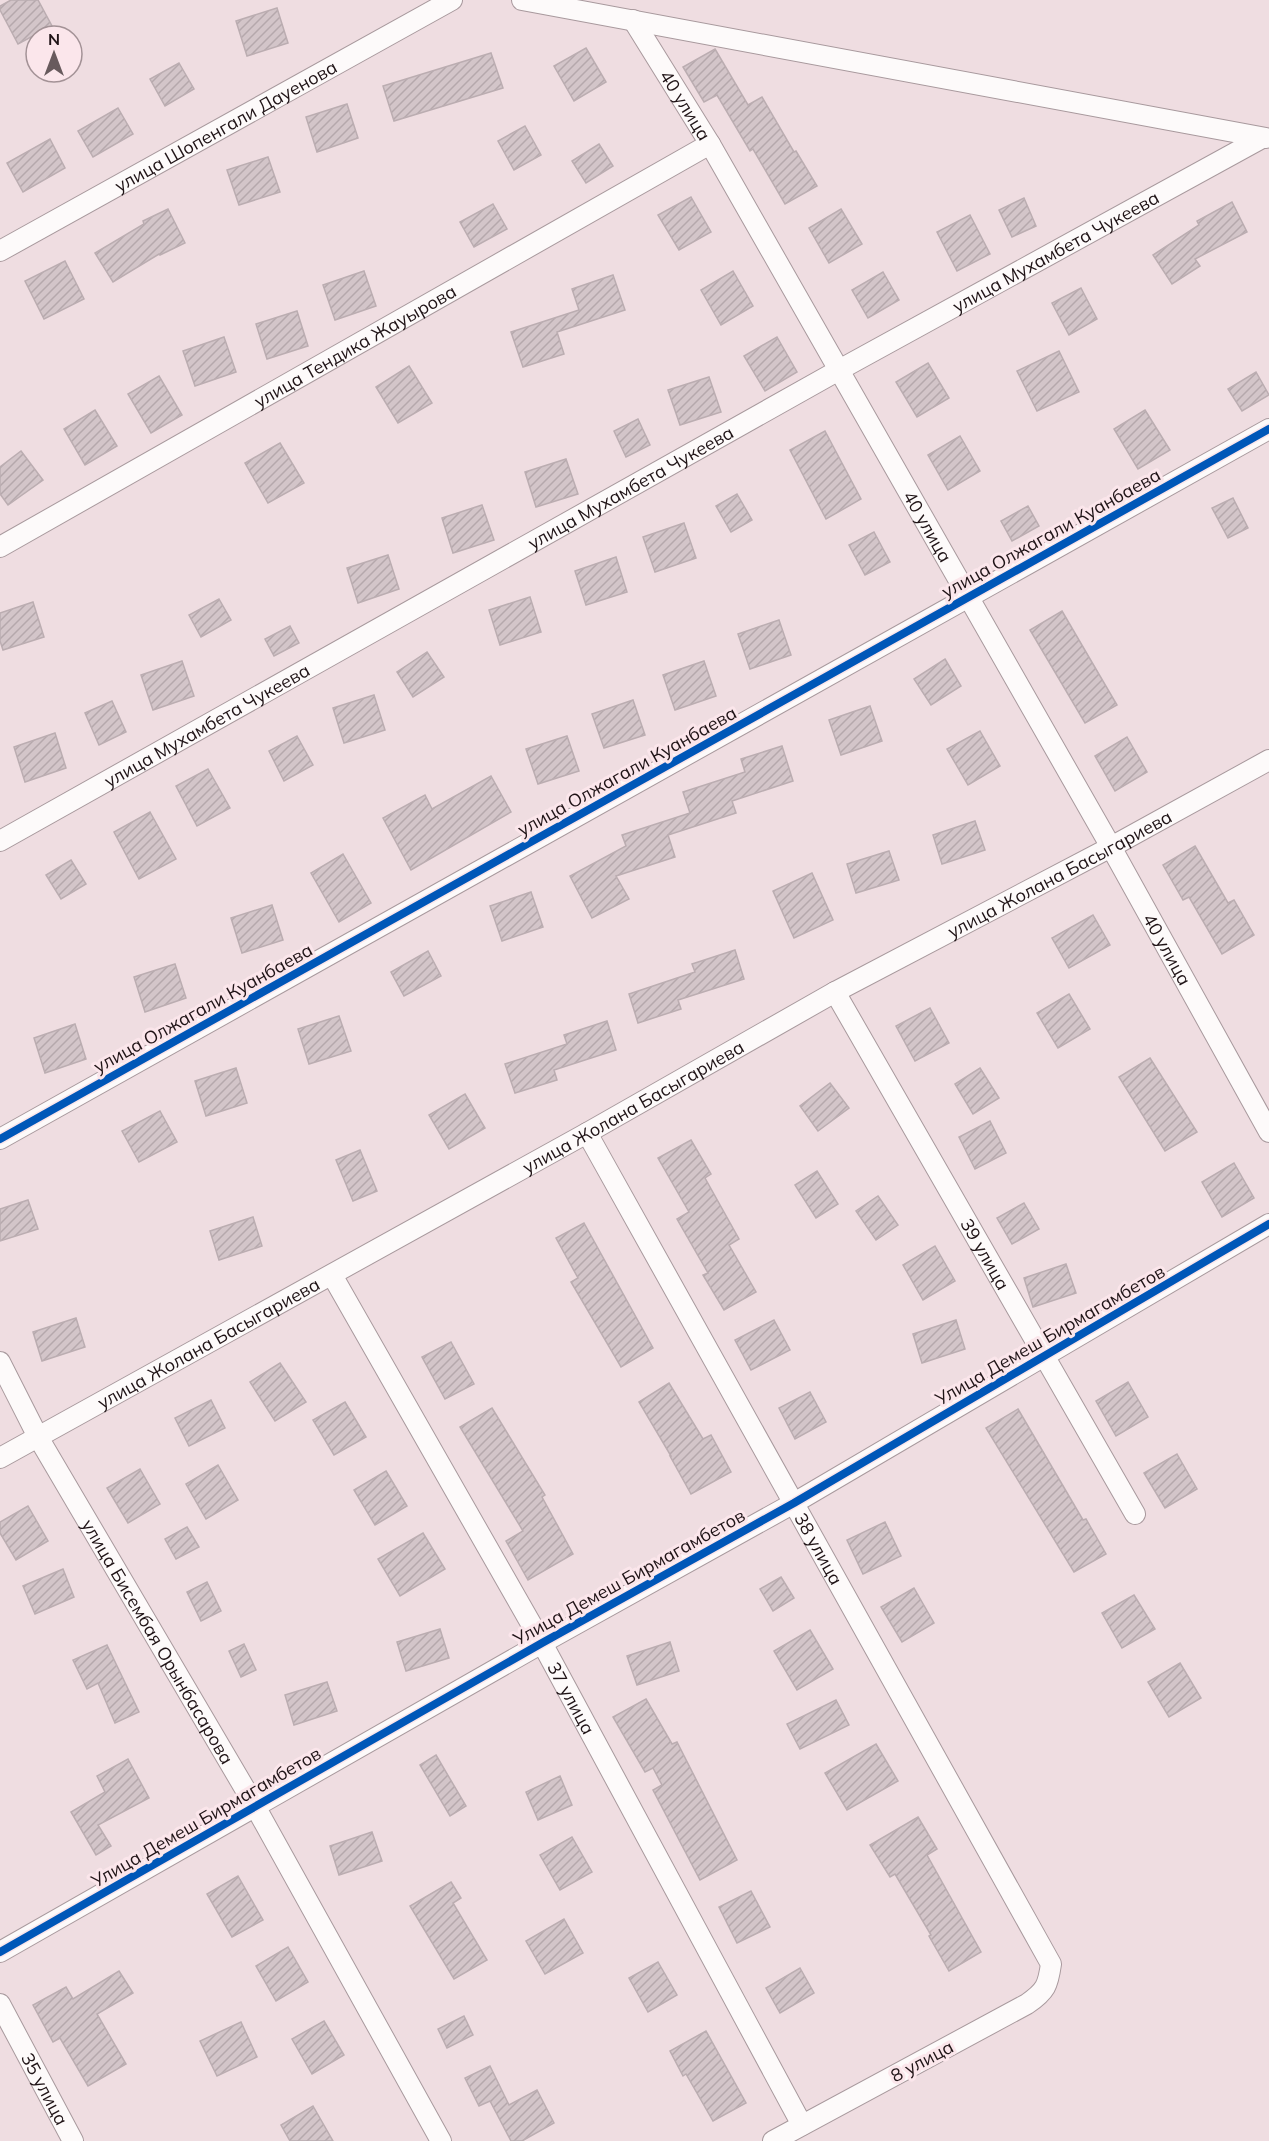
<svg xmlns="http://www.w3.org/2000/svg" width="1269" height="2141" font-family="Mulish,sans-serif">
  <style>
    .building { fill: url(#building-hatch); stroke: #bbadb1; stroke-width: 1.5 }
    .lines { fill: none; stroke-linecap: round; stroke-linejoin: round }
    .street-casing { stroke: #a8999d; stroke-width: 22 }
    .street { stroke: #fdfafa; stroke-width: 20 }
    .cycleway-casing { stroke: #fbe6eb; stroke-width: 11 }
    .cycleway { stroke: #0057b8; stroke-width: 8 }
    .labels { text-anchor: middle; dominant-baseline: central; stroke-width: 6; stroke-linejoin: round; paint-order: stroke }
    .street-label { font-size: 18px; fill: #1f1316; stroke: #fbe6eb }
  </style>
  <defs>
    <pattern id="building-hatch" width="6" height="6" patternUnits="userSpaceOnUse" patternTransform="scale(1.5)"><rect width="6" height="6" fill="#d3c5c9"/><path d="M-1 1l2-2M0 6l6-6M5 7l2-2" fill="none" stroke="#b5a8ac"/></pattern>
  </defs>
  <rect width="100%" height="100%" fill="#efdde1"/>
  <g class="building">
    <path d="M 11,0 L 38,0 L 52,26 L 18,44 L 0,10 L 0,6 Z"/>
    <path d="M 277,8 L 288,43 L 247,56 L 236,21 Z"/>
    <path d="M 586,48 L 606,82 L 574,101 L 554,66 Z"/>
    <path d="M 715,49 L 748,105 L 762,97 L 794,152 L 796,151 L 817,186 L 785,204 L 753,149 L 750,151 L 717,95 L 704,102 L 683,67 Z"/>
    <path d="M 491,53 L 503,88 L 394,121 L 383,86 Z"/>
    <path d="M 179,63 L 194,89 L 165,106 L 150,79 Z"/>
    <path d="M 347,104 L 358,138 L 317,152 L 306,117 Z"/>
    <path d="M 118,108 L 133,134 L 93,157 L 78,131 Z"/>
    <path d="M 525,126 L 541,155 L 514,170 L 498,141 Z"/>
    <path d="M 50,139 L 65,168 L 23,192 L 7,163 Z"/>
    <path d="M 599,144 L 613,166 L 586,183 L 572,161 Z"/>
    <path d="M 268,157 L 280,192 L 239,205 L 227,170 Z"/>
    <path d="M 691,197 L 711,232 L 679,250 L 658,215 Z"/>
    <path d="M 1024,198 L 1036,226 L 1012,237 L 999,210 Z"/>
    <path d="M 1232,202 L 1247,232 L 1195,259 L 1200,266 L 1172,284 L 1153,255 L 1199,225 L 1197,221 Z"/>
    <path d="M 493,204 L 507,229 L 474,247 L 460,222 Z"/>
    <path d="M 168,209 L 185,243 L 160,255 L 159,254 L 113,282 L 95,253 L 144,224 L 143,221 Z"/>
    <path d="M 841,209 L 862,244 L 829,263 L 809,228 Z"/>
    <path d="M 970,215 L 990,254 L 957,271 L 937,232 Z"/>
    <path d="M 65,261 L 84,299 L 44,319 L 25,281 Z"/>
    <path d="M 364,271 L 376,306 L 335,320 L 323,285 Z"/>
    <path d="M 733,271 L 753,306 L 721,325 L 701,290 Z"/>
    <path d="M 883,272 L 899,300 L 868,318 L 852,290 Z"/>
    <path d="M 613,275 L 625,310 L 557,332 L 564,354 L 523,367 L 511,332 L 579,310 L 572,289 Z"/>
    <path d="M 1081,288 L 1097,319 L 1069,335 L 1052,303 Z"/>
    <path d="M 297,311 L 308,346 L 267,359 L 256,324 Z"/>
    <path d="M 224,337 L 236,372 L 195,386 L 183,351 Z"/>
    <path d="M 777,337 L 797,372 L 765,391 L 744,356 Z"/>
    <path d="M 1059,351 L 1079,392 L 1037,411 L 1017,371 Z"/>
    <path d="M 928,363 L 949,398 L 917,417 L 896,382 Z"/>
    <path d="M 409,366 L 432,403 L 398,423 L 376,387 Z"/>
    <path d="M 1256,372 L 1269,395 L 1242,411 L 1228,389 Z"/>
    <path d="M 159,376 L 182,415 L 151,433 L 128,394 Z"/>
    <path d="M 709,377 L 721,412 L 680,425 L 668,390 Z"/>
    <path d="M 95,410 L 117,446 L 85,465 L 64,429 Z"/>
    <path d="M 1145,410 L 1170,450 L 1138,469 L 1114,429 Z"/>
    <path d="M 638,419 L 650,445 L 626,457 L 614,431 Z"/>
    <path d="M 825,431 L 861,499 L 826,519 L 790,450 Z"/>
    <path d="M 960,436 L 980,471 L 948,490 L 928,455 Z"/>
    <path d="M 280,443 L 304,483 L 268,503 L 245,463 Z"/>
    <path d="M 21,451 L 43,480 L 8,505 L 0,494 L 0,467 Z"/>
    <path d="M 566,459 L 578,494 L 536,507 L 525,472 Z"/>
    <path d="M 737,494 L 752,520 L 731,532 L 716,506 Z"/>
    <path d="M 1233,498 L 1248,528 L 1228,538 L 1212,508 Z"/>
    <path d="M 482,505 L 494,540 L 453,553 L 442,518 Z"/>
    <path d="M 1028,506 L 1039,526 L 1012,541 L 1001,521 Z"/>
    <path d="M 684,523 L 696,558 L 655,572 L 643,537 Z"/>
    <path d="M 874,532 L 890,562 L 865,575 L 849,545 Z"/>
    <path d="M 388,555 L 399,589 L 358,603 L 347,568 Z"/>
    <path d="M 616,557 L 627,592 L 586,605 L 575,571 Z"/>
    <path d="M 530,597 L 541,632 L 500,645 L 489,610 Z"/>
    <path d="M 219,599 L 231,620 L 201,637 L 189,615 Z"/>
    <path d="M 33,602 L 44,637 L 3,650 L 0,641 L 0,613 Z"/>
    <path d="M 1062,611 L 1117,705 L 1085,723 L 1030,630 Z"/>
    <path d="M 779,620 L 791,655 L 750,669 L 738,634 Z"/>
    <path d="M 290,626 L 299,643 L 274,656 L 265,639 Z"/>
    <path d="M 427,652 L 444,677 L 413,697 L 397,672 Z"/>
    <path d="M 945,659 L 961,686 L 931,705 L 914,679 Z"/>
    <path d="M 182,661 L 194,696 L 153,710 L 141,675 Z"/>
    <path d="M 704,661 L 716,696 L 675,710 L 663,675 Z"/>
    <path d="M 374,695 L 385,730 L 344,743 L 333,708 Z"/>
    <path d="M 633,700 L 645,735 L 604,748 L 592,714 Z"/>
    <path d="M 112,701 L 126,732 L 99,745 L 85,713 Z"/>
    <path d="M 870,706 L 882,741 L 841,755 L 829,720 Z"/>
    <path d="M 980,731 L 1000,766 L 968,785 L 947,749 Z"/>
    <path d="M 55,733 L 66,768 L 25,782 L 14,747 Z"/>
    <path d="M 297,736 L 313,765 L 284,781 L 269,751 Z"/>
    <path d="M 567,736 L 579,771 L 538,784 L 526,749 Z"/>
    <path d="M 1127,737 L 1147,772 L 1115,791 L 1095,756 Z"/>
    <path d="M 782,746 L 793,781 L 732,801 L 736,813 L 668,835 L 675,857 L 616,876 L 629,899 L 592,918 L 570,876 L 626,846 L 622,835 L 690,813 L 683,792 L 745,772 L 741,759 Z"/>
    <path d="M 208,769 L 230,808 L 197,826 L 176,786 Z"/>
    <path d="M 491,776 L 511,812 L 411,870 L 383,818 L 425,795 L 432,809 Z"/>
    <path d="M 150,812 L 176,859 L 139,879 L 114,832 Z"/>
    <path d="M 975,821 L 985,850 L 942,864 L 933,835 Z"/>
    <path d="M 1195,846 L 1228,903 L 1234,900 L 1254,935 L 1222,954 L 1189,897 L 1183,900 L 1163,865 Z"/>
    <path d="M 889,851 L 899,880 L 856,893 L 847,864 Z"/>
    <path d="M 343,854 L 371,903 L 339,922 L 311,873 Z"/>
    <path d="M 71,860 L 86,884 L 61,899 L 46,875 Z"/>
    <path d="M 812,873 L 833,920 L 794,938 L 773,891 Z"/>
    <path d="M 531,892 L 543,927 L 502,941 L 490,906 Z"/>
    <path d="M 272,905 L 283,940 L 242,953 L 231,918 Z"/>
    <path d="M 1093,915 L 1110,945 L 1069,968 L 1052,938 Z"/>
    <path d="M 735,950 L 744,979 L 678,1000 L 681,1009 L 638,1023 L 629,994 L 695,972 L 692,964 Z"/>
    <path d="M 428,951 L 441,976 L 404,996 L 391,972 Z"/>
    <path d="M 175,964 L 186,998 L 145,1012 L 134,977 Z"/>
    <path d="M 1069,994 L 1090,1029 L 1058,1048 L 1037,1013 Z"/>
    <path d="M 930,1008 L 949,1043 L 915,1061 L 896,1026 Z"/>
    <path d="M 339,1016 L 351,1051 L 309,1064 L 298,1029 Z"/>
    <path d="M 607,1021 L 616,1050 L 554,1070 L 557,1080 L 515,1093 L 505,1064 L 567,1044 L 564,1035 Z"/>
    <path d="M 75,1024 L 86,1059 L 45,1073 L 34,1038 Z"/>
    <path d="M 1150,1058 L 1197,1132 L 1165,1151 L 1119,1077 Z"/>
    <path d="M 236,1068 L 247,1103 L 206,1116 L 195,1081 Z"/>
    <path d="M 980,1068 L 999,1098 L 973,1114 L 955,1084 Z"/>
    <path d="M 830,1083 L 849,1108 L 818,1131 L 800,1106 Z"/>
    <path d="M 465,1094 L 485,1128 L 449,1149 L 429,1115 Z"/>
    <path d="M 160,1111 L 177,1142 L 139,1162 L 122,1131 Z"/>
    <path d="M 990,1121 L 1006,1153 L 975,1169 L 959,1137 Z"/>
    <path d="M 691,1140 L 711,1174 L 705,1178 L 739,1239 L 729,1245 L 756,1292 L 724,1310 L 703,1275 L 708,1273 L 677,1219 L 689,1212 L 658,1158 Z"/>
    <path d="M 360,1150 L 377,1191 L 353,1201 L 336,1160 Z"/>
    <path d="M 1234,1163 L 1254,1198 L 1222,1217 L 1202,1182 Z"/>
    <path d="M 817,1171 L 838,1204 L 816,1218 L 795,1185 Z"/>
    <path d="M 878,1196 L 898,1225 L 876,1240 L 856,1211 Z"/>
    <path d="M 28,1200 L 38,1229 L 0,1241 L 0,1209 Z"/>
    <path d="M 1024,1203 L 1039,1229 L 1012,1244 L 997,1218 Z"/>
    <path d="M 253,1217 L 262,1246 L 219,1260 L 210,1231 Z"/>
    <path d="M 584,1223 L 653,1348 L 621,1367 L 571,1282 L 578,1278 L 556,1238 Z"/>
    <path d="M 935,1246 L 955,1281 L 923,1300 L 903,1265 Z"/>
    <path d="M 1066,1264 L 1076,1293 L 1033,1307 L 1024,1278 Z"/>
    <path d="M 76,1318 L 85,1347 L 42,1361 L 33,1332 Z"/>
    <path d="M 774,1320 L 790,1350 L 751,1370 L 735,1340 Z"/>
    <path d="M 956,1320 L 965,1349 L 922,1363 L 913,1334 Z"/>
    <path d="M 451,1342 L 474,1384 L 445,1399 L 422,1357 Z"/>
    <path d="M 280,1363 L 306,1402 L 275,1421 L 250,1382 Z"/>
    <path d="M 1128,1382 L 1148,1417 L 1116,1436 L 1096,1401 Z"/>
    <path d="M 669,1383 L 703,1439 L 711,1435 L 731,1472 L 691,1494 L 670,1456 L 671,1456 L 639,1402 Z"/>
    <path d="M 810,1392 L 826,1422 L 795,1439 L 779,1408 Z"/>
    <path d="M 211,1400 L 225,1428 L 189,1446 L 175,1418 Z"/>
    <path d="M 345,1402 L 366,1437 L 334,1455 L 313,1420 Z"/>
    <path d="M 492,1408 L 545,1495 L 542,1497 L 573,1554 L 528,1580 L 506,1541 L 523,1531 L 460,1427 Z"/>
    <path d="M 1018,1409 L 1083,1520 L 1086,1519 L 1106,1554 L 1074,1572 L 986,1428 Z"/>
    <path d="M 1177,1454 L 1197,1489 L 1165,1508 L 1144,1473 Z"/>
    <path d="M 218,1465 L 238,1500 L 206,1519 L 186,1484 Z"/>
    <path d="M 140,1469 L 160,1504 L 128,1523 L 107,1488 Z"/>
    <path d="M 386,1471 L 407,1506 L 375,1525 L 354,1490 Z"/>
    <path d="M 28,1506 L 48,1541 L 16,1560 L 0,1533 L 0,1522 Z"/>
    <path d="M 885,1522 L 901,1556 L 863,1574 L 847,1540 Z"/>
    <path d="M 187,1527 L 199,1547 L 176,1559 L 165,1539 Z"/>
    <path d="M 423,1533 L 445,1569 L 400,1596 L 378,1559 Z"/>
    <path d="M 63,1569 L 74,1597 L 35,1614 L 23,1586 Z"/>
    <path d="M 781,1577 L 794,1598 L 773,1611 L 760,1589 Z"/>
    <path d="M 207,1582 L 221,1611 L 201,1621 L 187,1592 Z"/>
    <path d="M 914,1588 L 934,1623 L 902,1642 L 881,1607 Z"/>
    <path d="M 1134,1595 L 1155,1629 L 1122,1648 L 1102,1613 Z"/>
    <path d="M 440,1629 L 449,1658 L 406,1671 L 397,1642 Z"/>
    <path d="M 810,1630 L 833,1669 L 797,1690 L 774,1651 Z"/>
    <path d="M 670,1642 L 679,1671 L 637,1685 L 627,1656 Z"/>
    <path d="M 244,1644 L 256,1670 L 241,1677 L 229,1651 Z"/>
    <path d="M 107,1645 L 139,1712 L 115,1723 L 98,1683 L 87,1689 L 73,1660 Z"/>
    <path d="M 1180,1663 L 1201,1698 L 1169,1717 L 1148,1682 Z"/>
    <path d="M 327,1682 L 337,1711 L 294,1725 L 285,1695 Z"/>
    <path d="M 646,1699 L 672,1744 L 677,1742 L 737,1860 L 700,1880 L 653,1790 L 662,1785 L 653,1768 L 645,1772 L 613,1717 Z"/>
    <path d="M 836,1700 L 849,1725 L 800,1749 L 787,1724 Z"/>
    <path d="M 876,1744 L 898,1781 L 847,1810 L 825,1773 Z"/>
    <path d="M 436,1755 L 466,1806 L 450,1816 L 420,1765 Z"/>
    <path d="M 128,1759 L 149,1798 L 98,1825 L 111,1846 L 96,1855 L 71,1812 L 105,1792 L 97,1776 Z"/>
    <path d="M 560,1776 L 572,1805 L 538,1820 L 526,1792 Z"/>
    <path d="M 918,1817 L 937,1849 L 927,1855 L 981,1952 L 949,1971 L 929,1936 L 931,1935 L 895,1874 L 890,1877 L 870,1845 Z"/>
    <path d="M 372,1832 L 382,1861 L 339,1875 L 330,1846 Z"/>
    <path d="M 572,1837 L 592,1872 L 560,1890 L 540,1855 Z"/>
    <path d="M 238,1876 L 263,1920 L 232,1937 L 207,1894 Z"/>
    <path d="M 451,1882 L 461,1898 L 453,1903 L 487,1960 L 454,1979 L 410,1906 Z"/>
    <path d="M 751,1891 L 770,1927 L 737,1943 L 719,1907 Z"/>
    <path d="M 564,1919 L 583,1953 L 545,1974 L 526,1941 Z"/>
    <path d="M 288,1947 L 308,1982 L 276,2001 L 256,1966 Z"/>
    <path d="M 658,1962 L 677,1995 L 648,2012 L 629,1978 Z"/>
    <path d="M 800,1968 L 814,1993 L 780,2013 L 766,1988 Z"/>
    <path d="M 119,1971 L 133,1993 L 97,2014 L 126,2064 L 88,2086 L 60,2038 L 53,2042 L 33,2005 L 66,1987 L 73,1999 Z"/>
    <path d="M 464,2016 L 473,2035 L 447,2048 L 438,2029 Z"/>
    <path d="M 324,2021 L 344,2055 L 312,2074 L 292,2039 Z"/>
    <path d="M 241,2022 L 257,2057 L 217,2076 L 200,2041 Z"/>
    <path d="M 706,2031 L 746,2103 L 713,2121 L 686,2074 L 683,2076 L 670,2051 Z"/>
    <path d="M 490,2066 L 509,2105 L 537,2090 L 554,2123 L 522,2141 L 511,2141 L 490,2101 L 479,2106 L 465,2078 Z"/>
    <path d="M 313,2106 L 333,2141 L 290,2141 L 281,2125 Z"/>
  </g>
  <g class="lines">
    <defs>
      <g id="street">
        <path d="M 522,0 L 1266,138"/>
        <path id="s1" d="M 633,20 L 710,144 L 1111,847 L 1269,1132"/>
        <path id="s2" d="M 0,251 L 452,0"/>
        <path id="s3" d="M 0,547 L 710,144"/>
        <path id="s4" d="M 0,841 L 839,370 L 1262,138"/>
        <path id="s5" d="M 835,992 L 1135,1514"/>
        <path id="s6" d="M 587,1133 L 1051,1964 C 1048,1985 1046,1991 1027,2004 L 773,2141"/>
        <path d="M 0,1139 L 1269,429"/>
        <path id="s7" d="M 332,1275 L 542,1643 L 802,2125"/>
        <path id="s8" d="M 0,1362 L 38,1437 L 255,1806 L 441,2141"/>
        <path id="s9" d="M 0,1458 L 587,1133 L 835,992 L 1111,847 L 1269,760"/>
        <path d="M 0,1952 L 542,1643 L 794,1503 L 1269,1224"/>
        <path id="s10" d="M 0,2004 L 73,2141"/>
      </g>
    </defs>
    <use href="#street" class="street-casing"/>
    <use href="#street" class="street"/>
    <defs>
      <g id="cycleway">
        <path d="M 0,1139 L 1269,429"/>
        <path d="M 0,1952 L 542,1643 L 794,1503 L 1269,1224"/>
      </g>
    </defs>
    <use href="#cycleway" class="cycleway-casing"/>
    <use href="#cycleway" class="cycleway"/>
  </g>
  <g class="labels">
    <g class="street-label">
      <text stroke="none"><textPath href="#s1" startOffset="100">40 улица</textPath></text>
      <text stroke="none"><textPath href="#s2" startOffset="258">улица Шопенгали Дауенова</textPath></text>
      <text stroke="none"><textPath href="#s4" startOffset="1209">улица Мухамбета Чукеева</textPath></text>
      <text stroke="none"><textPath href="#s3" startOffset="408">улица Тендика Жауырова</textPath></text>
      <text stroke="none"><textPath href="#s4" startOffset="723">улица Мухамбета Чукеева</textPath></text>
      <text stroke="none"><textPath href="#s1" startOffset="586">40 улица</textPath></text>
      <text transform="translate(1051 533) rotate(-29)">улица Олжагали Куанбаева</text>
      <text stroke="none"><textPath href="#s4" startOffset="237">улица Мухамбета Чукеева</textPath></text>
      <text transform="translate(627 771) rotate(-29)">улица Олжагали Куанбаева</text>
      <text stroke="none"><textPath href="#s9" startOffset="1210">улица Жолана Басыгариева</textPath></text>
      <text stroke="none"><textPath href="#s1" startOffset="1072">40 улица</textPath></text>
      <text transform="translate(203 1008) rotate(-29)">улица Олжагали Куанбаева</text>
      <text stroke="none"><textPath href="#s9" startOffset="724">улица Жолана Басыгариева</textPath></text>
      <text stroke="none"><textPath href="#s5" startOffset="302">39 улица</textPath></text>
      <text transform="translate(1050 1335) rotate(-30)">Улица Демеш Бирмагамбетов</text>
      <text stroke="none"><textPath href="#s9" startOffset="238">улица Жолана Басыгариева</textPath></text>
      <text stroke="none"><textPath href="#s6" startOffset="476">38 улица</textPath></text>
      <text transform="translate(629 1577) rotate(-29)">Улица Демеш Бирмагамбетов</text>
      <text stroke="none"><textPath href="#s8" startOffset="321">улица Бисембая Орынбасарова</textPath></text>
      <text stroke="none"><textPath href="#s7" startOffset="486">37 улица</textPath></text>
      <text transform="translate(206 1817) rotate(-30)">Улица Демеш Бирмагамбетов</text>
      <text transform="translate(922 2061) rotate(-28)">8 улица</text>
      <text stroke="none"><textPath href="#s10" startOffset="96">35 улица</textPath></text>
    </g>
  </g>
  <g transform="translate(54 54)"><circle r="28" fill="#fbe6eb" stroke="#a39296" stroke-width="1.5"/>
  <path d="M0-4.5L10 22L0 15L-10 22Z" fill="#685a5d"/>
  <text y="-9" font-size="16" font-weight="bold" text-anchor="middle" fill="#1f1316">N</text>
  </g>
</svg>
